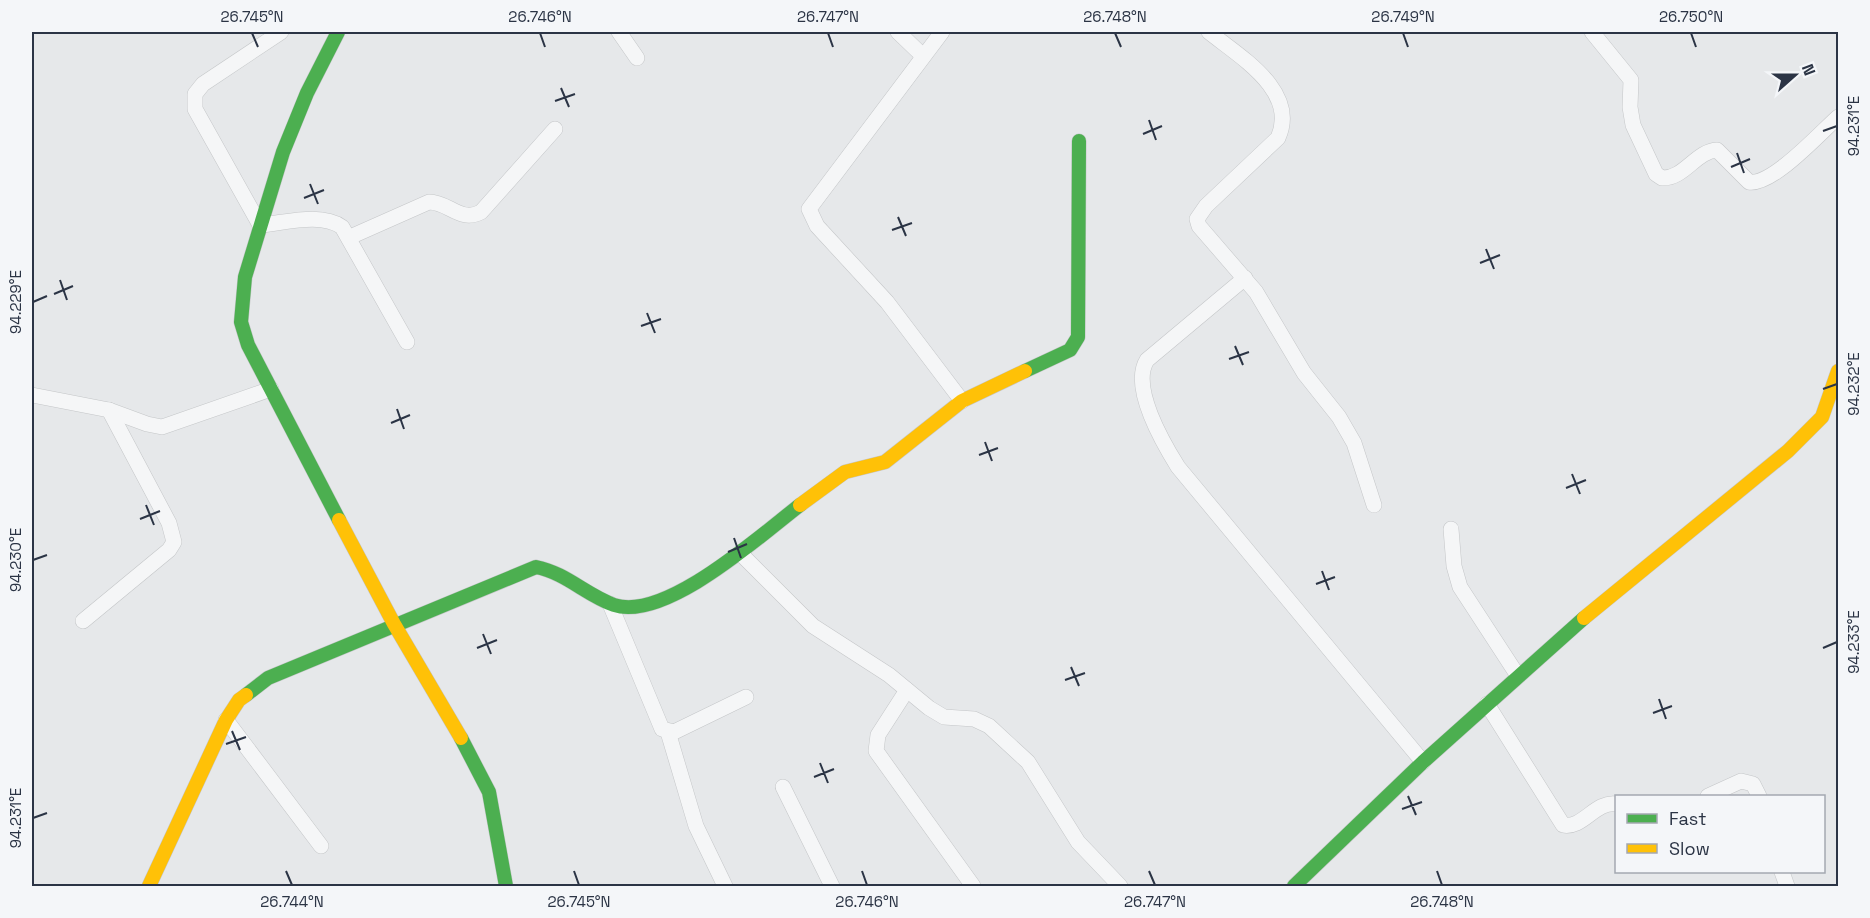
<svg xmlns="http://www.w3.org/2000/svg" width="1870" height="918" font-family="'Space Grotesk',sans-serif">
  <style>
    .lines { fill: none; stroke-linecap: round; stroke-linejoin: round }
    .street-casing { stroke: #c4c6c8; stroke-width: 16 }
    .fast-casing { stroke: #c4c6c8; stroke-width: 15 }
    .slow-casing { stroke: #c4c6c8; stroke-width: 15 }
    .street { stroke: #f5f6f7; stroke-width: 15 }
    .fast { stroke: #4caf50; stroke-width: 14 }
    .slow { stroke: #ffc107; stroke-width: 14 }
    .ticks { fill: none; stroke: #2b3445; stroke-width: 2 }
    .neatline { fill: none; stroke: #2b3445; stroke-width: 2 }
    .ticks-label { font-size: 15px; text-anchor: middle; fill: #2b3445 }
  </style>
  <rect width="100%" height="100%" fill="#e6e8ea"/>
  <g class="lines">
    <defs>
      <g id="street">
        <path d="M 281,32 L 203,84 L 195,94 L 195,109 L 260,225 C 285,223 321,212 342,227 L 407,342"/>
        <path d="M 619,32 L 637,58"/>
        <path d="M 898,32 L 923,56"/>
        <path d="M 942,32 L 809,209 L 817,226 L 887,302 L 962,401"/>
        <path d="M 1209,32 C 1240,57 1299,91 1278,138 L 1206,206 L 1197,219 L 1199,226 L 1256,292 L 1304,373 L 1339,417 L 1354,443 L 1374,505"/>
        <path d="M 1592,32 L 1631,80 L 1630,107 L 1633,125 L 1656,174 L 1662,178 C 1684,179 1696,151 1717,150 L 1749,182 C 1772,186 1820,133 1838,117"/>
        <path d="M 350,237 L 429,202 C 449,202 460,223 481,212 L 555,129"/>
        <path d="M 1245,278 L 1147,360 C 1130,387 1163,443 1178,467 L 1423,762"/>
        <path d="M 32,395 L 109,410 L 147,424 L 162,427 L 271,389"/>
        <path d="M 1451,529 L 1454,566 L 1460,587 L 1518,676"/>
        <path d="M 740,553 L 813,626 L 889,675 L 929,708 L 944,717 L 974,719 L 989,726 L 1028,762 L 1078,842 L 1120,886"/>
        <path d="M 610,604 L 662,729 L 674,732 L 746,697"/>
        <path d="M 83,621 L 169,550 L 174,542 L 169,523 L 109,410"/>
        <path d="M 907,690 L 878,735 L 876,751 L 973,886"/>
        <path d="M 1487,704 L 1563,825 C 1583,829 1595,801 1616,804"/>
        <path d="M 226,720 L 321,846"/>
        <path d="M 668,732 L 696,826 L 725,886"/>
        <path d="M 783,787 L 832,886"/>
        <path d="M 1708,796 L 1741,781 L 1753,784 L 1759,796"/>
        <path d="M 1782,872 L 1787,886"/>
      </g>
      <g id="fast">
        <path d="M 338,32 L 307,93 L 283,152 L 245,277 L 241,322 L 248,345 L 339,520"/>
        <path d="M 1025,371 L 1070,350 L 1078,337 L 1079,141"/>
        <path d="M 246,695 L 268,678 L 536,567 C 566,573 586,595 614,605 C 665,622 761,535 800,505"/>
        <path d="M 461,738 L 489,792 L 506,886"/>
        <path d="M 1294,886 L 1423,762 L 1584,618"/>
      </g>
      <g id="slow">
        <path d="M 800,505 L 845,472 L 885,462 L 962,401 L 1025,371"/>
        <path d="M 339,520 L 394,624 L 461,738"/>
        <path d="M 1584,618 L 1788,451 L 1822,417 L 1838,371"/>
        <path d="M 149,886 L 226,720 L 239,700 L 246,695"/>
      </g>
    </defs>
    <use href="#street" class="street-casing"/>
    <use href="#fast" class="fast-casing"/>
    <use href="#slow" class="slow-casing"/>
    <use href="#street" class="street"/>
    <use href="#fast" class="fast"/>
    <use href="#slow" class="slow"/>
  </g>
  <path class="ticks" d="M 252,33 L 258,47M 540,33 L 545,47M 828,33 L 833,47M 1115,33 L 1121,47M 1403,33 L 1408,47M 1691,33 L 1696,47M 561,88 L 569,107M 555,101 L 575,94M 1149,120 L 1156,140M 1823,131 L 1837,126M 1143,134 L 1162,126M 1737,153 L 1744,173M 1731,167 L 1750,159M 310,184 L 318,204M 304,198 L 324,190M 898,217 L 906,236M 892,230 L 912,223M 1486,249 L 1494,269M 1480,263 L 1500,255M 60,280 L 67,300M 54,294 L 73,286M 33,302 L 47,296M 647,313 L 655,333M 641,326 L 661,319M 1235,346 L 1243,365M 1229,359 L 1249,352M 1823,389 L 1837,384M 397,409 L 404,429M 391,423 L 410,415M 985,442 L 992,461M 979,455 L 998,448M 1572,474 L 1580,494M 1566,488 L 1586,480M 146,505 L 154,525M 140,519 L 160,511M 734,538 L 741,558M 728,552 L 747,544M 33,560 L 47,555M 1322,571 L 1329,590M 1316,584 L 1335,577M 483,634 L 491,654M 477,648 L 497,640M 1823,648 L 1837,642M 1071,667 L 1079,686M 1065,680 L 1085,673M 1659,699 L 1666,719M 1653,713 L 1672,706M 232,731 L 240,750M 226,744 L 246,737M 820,763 L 828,783M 814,777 L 834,769M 1408,796 L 1416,815M 1402,809 L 1422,802M 33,818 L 47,813M 286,871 L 292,885M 574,871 L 579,885M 862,871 L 867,885M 1149,871 L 1155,885M 1437,871 L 1442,885"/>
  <rect width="1870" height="918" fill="none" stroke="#f4f6f9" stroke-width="66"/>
  <rect x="1615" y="795" width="210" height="78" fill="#f4f6f9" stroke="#a4a8b1" stroke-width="1.5"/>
  <rect x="1627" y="814" width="30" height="9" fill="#4caf50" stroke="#a4a8b1" stroke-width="1.5"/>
  <text x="1669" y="825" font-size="18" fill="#2b3445">Fast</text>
  <rect x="1627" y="844" width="30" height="9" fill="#ffc107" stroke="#a4a8b1" stroke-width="1.5"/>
  <text x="1669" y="855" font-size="18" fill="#2b3445">Slow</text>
  <g transform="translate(1795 75) rotate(69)" stroke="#f4f6f9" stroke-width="4.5" paint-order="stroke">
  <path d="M0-4.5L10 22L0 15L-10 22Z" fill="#2b3445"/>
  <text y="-9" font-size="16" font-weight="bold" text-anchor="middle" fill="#2b3445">N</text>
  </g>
  <rect x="33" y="33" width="1804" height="852" class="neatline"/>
  <g class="ticks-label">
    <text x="252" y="22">26.745°N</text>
    <text x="540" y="22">26.746°N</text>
    <text x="828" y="22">26.747°N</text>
    <text x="1115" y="22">26.748°N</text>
    <text x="1403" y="22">26.749°N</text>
    <text x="1691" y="22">26.750°N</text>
    <text transform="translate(1854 126) rotate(-90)" y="5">94.231°E</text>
    <text transform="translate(16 302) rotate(-90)" y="5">94.229°E</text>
    <text transform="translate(1854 384) rotate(-90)" y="5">94.232°E</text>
    <text transform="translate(16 560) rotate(-90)" y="5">94.230°E</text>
    <text transform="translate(1854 642) rotate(-90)" y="5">94.233°E</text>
    <text transform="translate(16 818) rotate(-90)" y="5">94.231°E</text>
    <text x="292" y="907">26.744°N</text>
    <text x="579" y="907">26.745°N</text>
    <text x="867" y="907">26.746°N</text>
    <text x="1155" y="907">26.747°N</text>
    <text x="1442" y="907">26.748°N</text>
  </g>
</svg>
